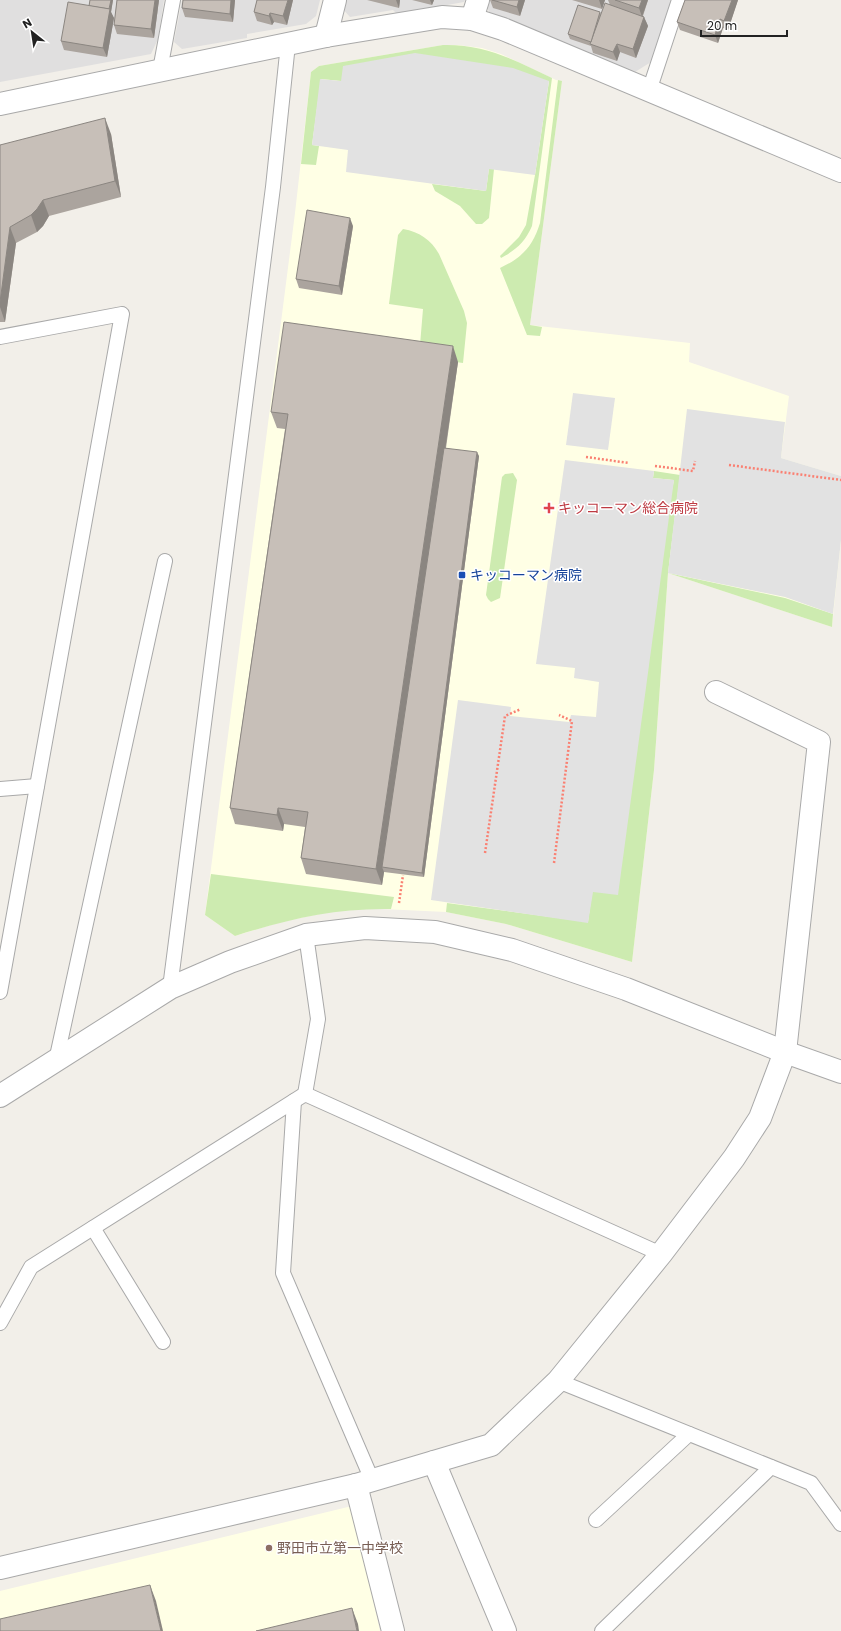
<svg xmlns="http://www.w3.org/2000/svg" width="841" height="1631" font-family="Poppins,'Noto Sans JP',sans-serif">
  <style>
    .residential { fill: #e0dfdf }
    .education { fill: #ffffe5 }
    .grass { fill: #cdebb0 }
    .parking { fill: #e2e2e2 }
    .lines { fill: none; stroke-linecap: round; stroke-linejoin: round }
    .service-casing { stroke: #a9a9a9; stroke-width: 16 }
    .minor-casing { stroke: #a9a9a9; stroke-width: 24 }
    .path { stroke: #fa8072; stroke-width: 2.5; stroke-dasharray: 2 2; stroke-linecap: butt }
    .service { stroke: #fff; stroke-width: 14 }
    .minor { stroke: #fff; stroke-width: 22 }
    .wall { fill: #aba49e }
    .shaded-wall { fill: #8b8681 }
    .building { fill: #c7bfb8; stroke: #8b8681 }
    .health-dot { fill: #e0444e; stroke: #fff; stroke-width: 1.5 }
    .transit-dot { fill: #1a4fb4; stroke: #fff; stroke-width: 1.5 }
    .education-dot { fill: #8d6e63; stroke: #fff; stroke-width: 1.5 }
    .labels { text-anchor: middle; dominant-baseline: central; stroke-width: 3; stroke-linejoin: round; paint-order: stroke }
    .health-label { font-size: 14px; fill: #be3a42; stroke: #fff; text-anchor: start }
    .transit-label { font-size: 14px; fill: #164399; stroke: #fff; text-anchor: start }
    .education-label { font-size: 14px; fill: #785e54; stroke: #fff; text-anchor: start }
  </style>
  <rect width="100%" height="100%" fill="#f2efe9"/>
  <g class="residential">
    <path d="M 0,0 L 164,0 L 158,39 L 151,54 L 0,82 Z"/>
    <path d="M 182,0 L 320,0 L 316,16 L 306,24 L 247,34 L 247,38 L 182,49 L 174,42 Z"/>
    <path d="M 344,0 L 465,0 L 464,2 L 397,14 L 393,10 L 350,17 L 342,8 Z"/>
    <path d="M 484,0 L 671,0 L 651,62 L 635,72 L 490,14 Z"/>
  </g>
  <g class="education">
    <path d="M 443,45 L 458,45 L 482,48 L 501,54 L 556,80 L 562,81 L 530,325 L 690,343 L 689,362 L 789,396 L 781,458 L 841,476 L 841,540 L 832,627 L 668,573 L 654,770 L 632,962 L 506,924 L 446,912 L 361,908 L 324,913 L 281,922 L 235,936 L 205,915 L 295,213 L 311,72 L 319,66 Z"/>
    <path d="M 352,1506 L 380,1631 L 0,1631 L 0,1591 Z"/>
  </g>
  <g class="grass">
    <path d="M 443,45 C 486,44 514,60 552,78 L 532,226 C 525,242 516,250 501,258 L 500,256 L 519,237 L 526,225 L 535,175 L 549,81 L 341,81 L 321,79 L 312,145 L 319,146 L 316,165 L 301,164 L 311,72 L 319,66 Z"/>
    <path d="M 558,80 L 562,81 L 530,325 L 542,327 L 540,336 L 527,335 L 500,268 C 522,258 533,246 540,223 Z"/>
    <path d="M 489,168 L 494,169 L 489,218 L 482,224 L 476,224 L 460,206 L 435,191 L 432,184 L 486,191 Z"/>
    <path d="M 403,229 C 420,232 431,240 439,254 L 464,311 L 467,323 L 463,363 L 419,357 L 423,309 L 389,304 L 398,235 Z"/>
    <path d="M 654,471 L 680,475 L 668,573 L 785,598 L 833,614 L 832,627 L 668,573 L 654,770 L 632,962 L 506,924 L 446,912 L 447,903 L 588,922 L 592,892 L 674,480 L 653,478 Z"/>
    <path d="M 513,473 L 517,480 L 500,598 L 491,602 L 488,599 L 486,595 L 502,477 L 505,474 Z"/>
    <path d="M 211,874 L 394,897 L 391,909 C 334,908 289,919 235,936 L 205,915 Z"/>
  </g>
  <g class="parking">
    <path d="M 415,53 L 513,68 L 549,81 L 535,175 L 489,169 L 486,191 L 346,172 L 348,150 L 312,145 L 320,79 L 341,81 L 343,66 Z"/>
    <path d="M 573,393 L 615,398 L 608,450 L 566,445 Z"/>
    <path d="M 687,409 L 785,422 L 781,458 L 841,476 L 841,540 L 833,614 L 785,597 L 668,573 Z"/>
    <path d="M 565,460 L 654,471 L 653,478 L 674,480 L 618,895 L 593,892 L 588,923 L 431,900 L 458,700 L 511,707 L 510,716 L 569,722 L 571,715 L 596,717 L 599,682 L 574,678 L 575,668 L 536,664 Z"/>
  </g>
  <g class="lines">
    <defs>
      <g id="service">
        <path d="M 160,70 L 173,0"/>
        <path d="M 649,91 L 679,0"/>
        <path d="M 0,337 L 122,314 L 0,992"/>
        <path d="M 0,789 L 37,786"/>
        <path d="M 170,988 L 273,187 L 288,44"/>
        <path d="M 56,1061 L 165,561"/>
        <path d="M 305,1094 L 318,1019 L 306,935"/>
        <path d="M 294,1101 L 283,1273 L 372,1480"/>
        <path d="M 93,1228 L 163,1342"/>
        <path d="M 0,1323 L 31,1267 L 305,1094 L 661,1254"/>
        <path d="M 558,1381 L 811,1483 L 841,1524"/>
        <path d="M 596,1520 L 689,1434"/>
        <path d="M 602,1631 L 771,1467"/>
      </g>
      <g id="minor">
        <path d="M 472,19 L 478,0"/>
        <path d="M 326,36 L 335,0"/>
        <path d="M 0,104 L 326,36 L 442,17 L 472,19 L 503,29 L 841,171"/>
        <path d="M 0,1096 L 170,988 L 230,962 L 306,935 L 365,928 L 435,932 L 512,950 L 626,989 L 785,1052 L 841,1072"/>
        <path d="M 434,1462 L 505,1631"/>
        <path d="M 356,1485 L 393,1631"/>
        <path d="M 0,1568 L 356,1485 L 491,1445 L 558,1381 L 661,1254 L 734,1158 L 760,1118 L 785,1052 L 819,742 L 716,692"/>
      </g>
    </defs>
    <use href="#service" class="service-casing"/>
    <use href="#minor" class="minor-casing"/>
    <g class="path">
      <path d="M 586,457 L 629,463"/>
      <path d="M 729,465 L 841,480"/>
      <path d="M 655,466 L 693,471 L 695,461"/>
      <path d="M 485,853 L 505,716 L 521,709"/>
      <path d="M 554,863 L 572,721 L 559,715"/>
      <path d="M 399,903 L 403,875"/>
    </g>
    <use href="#service" class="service"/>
    <use href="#minor" class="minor"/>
  </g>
  <g class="wall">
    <path d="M 90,0 L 113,0 L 111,12 L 114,18 L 107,57 L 64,50 L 61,41 L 89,6 Z"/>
    <path d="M 117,0 L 159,0 L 154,38 L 117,34 L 114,25 Z"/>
    <path d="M 235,0 L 233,22 L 185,17 L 182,8 Z"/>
    <path d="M 257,0 L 293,0 L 287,25 L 274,22 L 272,25 L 257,21 L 254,12 Z"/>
    <path d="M 367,0 L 400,0 L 399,8 Z"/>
    <path d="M 412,0 L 434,0 L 432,5 Z"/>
    <path d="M 490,0 L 525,0 L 520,16 L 493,8 Z"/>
    <path d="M 572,0 L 605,0 L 602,9 Z"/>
    <path d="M 608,0 L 648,0 L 643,16 L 644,17 L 648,26 L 636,58 L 620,52 L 617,61 L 593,53 L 591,46 L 570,39 L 568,34 L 600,12 L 601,14 L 610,5 Z"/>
    <path d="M 685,0 L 738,0 L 728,30 L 723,28 L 718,43 L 680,30 L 677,22 Z"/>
    <path d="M 111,134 L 121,197 L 49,216 L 43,226 L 37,232 L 16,243 L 5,322 L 0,322 L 0,145 Z"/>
    <path d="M 353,226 L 342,295 L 299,288 L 296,279 Z"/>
    <path d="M 458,362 L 446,448 L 479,456 L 424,877 L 384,872 L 382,885 L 306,874 L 301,858 L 305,827 L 284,824 L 283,831 L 235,824 L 230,808 L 285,429 L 277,428 L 271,412 Z"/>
  </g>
  <g class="shaded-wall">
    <path d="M 111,0 L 113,0 L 111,12 L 114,18 L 107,57 L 103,48 Z"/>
    <path d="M 155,0 L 159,0 L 154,38 L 151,29 Z"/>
    <path d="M 231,0 L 235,0 L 233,22 L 230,14 Z"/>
    <path d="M 288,0 L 293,0 L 287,25 L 283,16 Z"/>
    <path d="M 396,0 L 400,0 L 399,8 Z"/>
    <path d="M 430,0 L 434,0 L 432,5 Z"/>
    <path d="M 519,0 L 525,0 L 520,16 L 517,7 Z"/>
    <path d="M 599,0 L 605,0 L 602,9 Z"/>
    <path d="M 642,0 L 648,0 L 642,17 L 639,8 Z"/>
    <path d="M 732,0 L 738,0 L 728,30 L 724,21 Z"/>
    <path d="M 270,13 L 274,22 L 272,25 L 269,16 Z"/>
    <path d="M 644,17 L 648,26 L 636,58 L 633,49 Z"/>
    <path d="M 720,19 L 723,28 L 718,43 L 715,35 Z"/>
    <path d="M 617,44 L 620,52 L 617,61 L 613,52 Z"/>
    <path d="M 105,118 L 111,134 L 121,197 L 115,181 Z"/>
    <path d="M 43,200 L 49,216 L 43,226 L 37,232 L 31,215 Z"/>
    <path d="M 350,218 L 353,226 L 342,295 L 339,286 Z"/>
    <path d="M 10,227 L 16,243 L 5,322 L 0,307 L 0,302 Z"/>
    <path d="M 453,346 L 458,362 L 384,867 L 382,867 L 384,872 L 382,885 L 376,869 Z"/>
    <path d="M 477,452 L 479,456 L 424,877 L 422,873 Z"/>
    <path d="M 278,808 L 284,824 L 283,831 L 277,815 Z"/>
    <path d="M 150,1585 L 156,1601 L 163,1631 L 161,1631 Z"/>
    <path d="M 352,1608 L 358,1624 L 359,1631 L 357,1631 Z"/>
  </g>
  <g class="building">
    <path d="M 90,0 L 111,0 L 109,9 L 89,6 Z"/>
    <path d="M 117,0 L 155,0 L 151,29 L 114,25 Z"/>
    <path d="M 183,0 L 231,0 L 230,14 L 182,8 Z"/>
    <path d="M 257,0 L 288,0 L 283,16 L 270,13 L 269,16 L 254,12 Z"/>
    <path d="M 492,0 L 519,0 L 517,7 Z"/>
    <path d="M 615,0 L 642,0 L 639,8 Z"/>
    <path d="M 685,0 L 732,0 L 724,21 L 720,19 L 715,35 L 677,22 Z"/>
    <path d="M 68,2 L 110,9 L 103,48 L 61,41 Z"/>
    <path d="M 605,3 L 644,17 L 633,49 L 617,44 L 613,52 L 590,44 Z"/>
    <path d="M 578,5 L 600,12 L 591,42 L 568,34 Z"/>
    <path d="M 105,118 L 115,181 L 43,200 L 37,209 L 31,215 L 10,227 L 0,302 L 0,145 Z"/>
    <path d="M 307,210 L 350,218 L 339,286 L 296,279 Z"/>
    <path d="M 284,322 L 453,346 L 376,869 L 301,858 L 308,812 L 278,808 L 277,815 L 230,808 L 288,414 L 271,412 Z"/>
    <path d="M 444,448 L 477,452 L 422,873 L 382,867 Z"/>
    <path d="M 150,1585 L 161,1631 L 0,1631 L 0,1619 Z"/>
    <path d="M 352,1608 L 357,1631 L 256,1631 Z"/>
  </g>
  <path class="health-dot" d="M547 502h4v4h4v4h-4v4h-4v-4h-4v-4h4z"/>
  <rect class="transit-dot" x="458" y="571" width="8" height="8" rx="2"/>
  <circle class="education-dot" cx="269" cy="1548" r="4"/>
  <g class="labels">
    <g class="health-label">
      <text x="558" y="508">キッコーマン総合病院</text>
    </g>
    <g class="transit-label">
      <text x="470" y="575">キッコーマン病院</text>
    </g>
    <g class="education-label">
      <text x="277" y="1548">野田市立第一中学校</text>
    </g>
  </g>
  <g transform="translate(32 32) rotate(330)" stroke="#ffffff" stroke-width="3" paint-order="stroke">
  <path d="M0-3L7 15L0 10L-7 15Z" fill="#222222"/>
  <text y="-6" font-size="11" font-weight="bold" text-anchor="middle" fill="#222222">N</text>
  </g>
  <path d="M701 30v6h86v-6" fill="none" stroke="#222222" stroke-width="2"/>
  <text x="707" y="30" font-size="12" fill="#222222" stroke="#ffffff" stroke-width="3" paint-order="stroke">20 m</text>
</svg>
